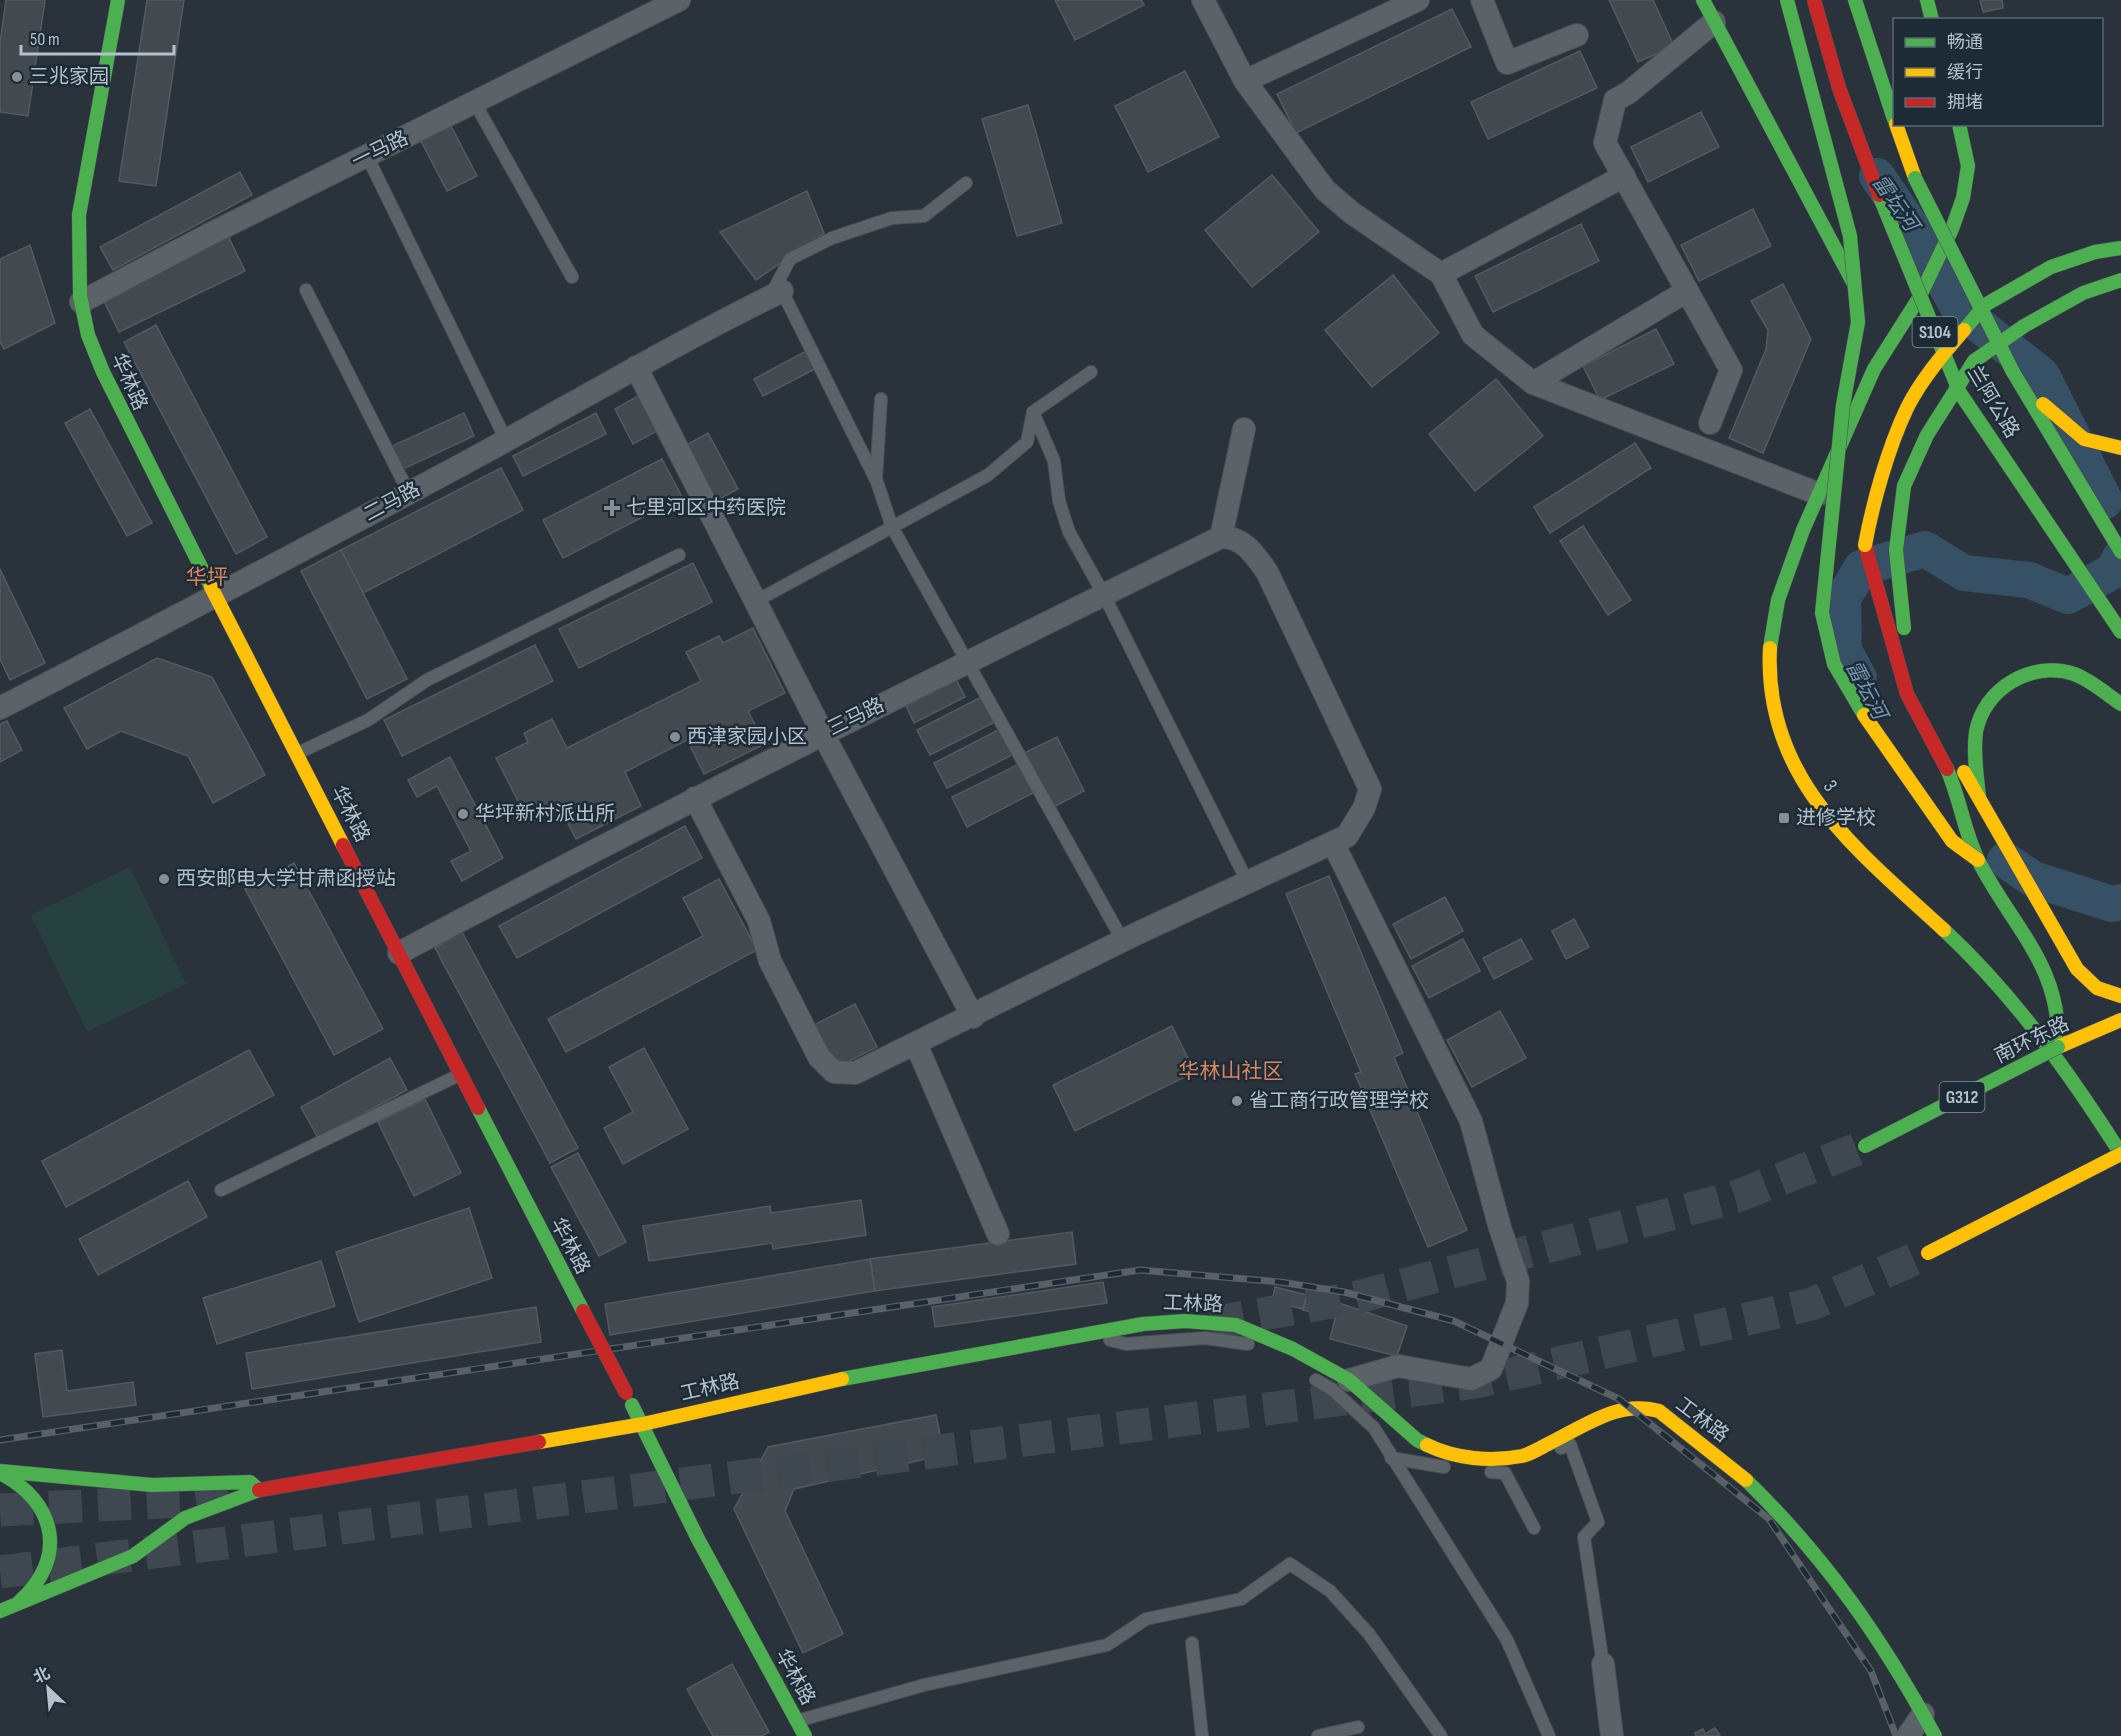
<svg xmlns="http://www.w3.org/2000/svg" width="2121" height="1736" font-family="'Sofia Sans Condensed','Noto Sans SC',sans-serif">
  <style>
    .green { fill: #274040 }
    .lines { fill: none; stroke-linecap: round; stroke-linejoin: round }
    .river { stroke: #365065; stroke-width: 36 }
    .building { fill: #424a50; stroke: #525a62; stroke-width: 1.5 }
    .highway-tunnel { stroke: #3f4851; stroke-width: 33; stroke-dasharray: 33 16; stroke-linecap: butt }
    .lane-casing { stroke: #494f55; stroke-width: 14 }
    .street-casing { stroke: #494f55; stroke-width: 24 }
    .fast-casing { stroke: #494f55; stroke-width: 15 }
    .slow-casing { stroke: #494f55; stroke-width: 15 }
    .jam-casing { stroke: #494f55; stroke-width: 15 }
    .lane { stroke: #5b6268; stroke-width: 12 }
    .street { stroke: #5b6268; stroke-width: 22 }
    .fast { stroke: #4caf50; stroke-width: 14 }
    .slow { stroke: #ffc107; stroke-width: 14 }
    .jam { stroke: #c62828; stroke-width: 14 }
    .rail-casing { stroke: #596066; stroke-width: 7 }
    .rail { stroke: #1d2b36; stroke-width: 4.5; stroke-dasharray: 14; stroke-linecap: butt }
    .fast-bridge-casing { stroke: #494f55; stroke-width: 15; stroke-linecap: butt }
    .slow-bridge-casing { stroke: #494f55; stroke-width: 15; stroke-linecap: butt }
    .jam-bridge-casing { stroke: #494f55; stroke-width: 15; stroke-linecap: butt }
    .fast-bridge { stroke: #4caf50; stroke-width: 14 }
    .slow-bridge { stroke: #ffc107; stroke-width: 14 }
    .jam-bridge { stroke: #c62828; stroke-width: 14 }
    .poi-dot { fill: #848f99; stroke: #1d2b36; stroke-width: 2 }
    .labels { text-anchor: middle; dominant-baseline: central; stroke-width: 5; stroke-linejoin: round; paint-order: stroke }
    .shield { fill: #1d2b36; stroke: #87939e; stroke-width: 1.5 }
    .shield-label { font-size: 18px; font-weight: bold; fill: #b4c0cb }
    .poi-label { font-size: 20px; fill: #b4c0cb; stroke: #1d2b36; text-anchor: start }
    .street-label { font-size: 20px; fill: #b4c0cb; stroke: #1d2b36 }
    .water-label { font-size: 21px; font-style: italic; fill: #7396b0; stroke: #1d2b36 }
    .neighbourhood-label { font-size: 21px; fill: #db845f; stroke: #1d2b36 }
  </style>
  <rect width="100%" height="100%" fill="#2a333b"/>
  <path class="green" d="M 130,867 L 186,984 L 87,1032 L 31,915 Z"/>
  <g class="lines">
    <g class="river">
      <path d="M 1877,176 L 1920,239 L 1959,309 L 2042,375 L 2105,501"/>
      <path d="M 1859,678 L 1844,650 L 1843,599 L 1861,568 L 1925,549 L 1964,573 L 2029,580 L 2068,596 L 2113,571 L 2121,556"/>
      <path d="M 2005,860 L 2033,879 L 2112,904 L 2121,902"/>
    </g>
  </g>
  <g class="building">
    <path d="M 6,0 L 45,0 L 28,116 L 0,112 L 0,43 Z"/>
    <path d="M 147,0 L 184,0 L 156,186 L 119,181 Z"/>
    <path d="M 1055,0 L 1141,0 L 1144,5 L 1075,40 Z"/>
    <path d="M 1609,0 L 1653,0 L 1674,46 L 1638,62 Z"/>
    <path d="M 1980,0 L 2002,0 L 2003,8 L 1983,12 Z"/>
    <path d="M 1452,9 L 1471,47 L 1296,133 L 1277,94 Z"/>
    <path d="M 1580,51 L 1597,88 L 1488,139 L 1471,102 Z"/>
    <path d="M 1185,71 L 1219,137 L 1148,172 L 1115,106 Z"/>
    <path d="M 1028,105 L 1062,223 L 1017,236 L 982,119 Z"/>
    <path d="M 1701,112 L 1719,147 L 1648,182 L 1631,147 Z"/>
    <path d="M 451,126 L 477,176 L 447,191 L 421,141 Z"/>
    <path d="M 240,172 L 252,195 L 113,270 L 100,247 Z"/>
    <path d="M 1272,175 L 1319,232 L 1252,287 L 1205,230 Z"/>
    <path d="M 807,191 L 824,233 L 756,280 L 720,232 Z"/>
    <path d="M 1753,209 L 1771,246 L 1699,281 L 1681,245 Z"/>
    <path d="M 1581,224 L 1599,261 L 1493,312 L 1475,276 Z"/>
    <path d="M 228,236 L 245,271 L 119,332 L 102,297 Z"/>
    <path d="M 30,245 L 55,323 L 4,349 L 0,342 L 0,259 Z"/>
    <path d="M 1393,275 L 1439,333 L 1372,387 L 1325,330 Z"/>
    <path d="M 1783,284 L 1811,339 L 1763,453 L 1729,438 L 1766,349 L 1768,330 L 1751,301 Z"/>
    <path d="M 156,325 L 267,537 L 236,554 L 124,342 Z"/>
    <path d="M 1656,329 L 1674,364 L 1600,400 L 1583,366 Z"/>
    <path d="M 808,350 L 817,368 L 763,396 L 754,379 Z"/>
    <path d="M 1496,379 L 1543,436 L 1475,491 L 1429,434 Z"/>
    <path d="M 638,396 L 657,431 L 633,444 L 615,409 Z"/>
    <path d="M 90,409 L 152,523 L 127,536 L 65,423 Z"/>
    <path d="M 464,413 L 474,436 L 401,470 L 390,447 Z"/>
    <path d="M 596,413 L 606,434 L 523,476 L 513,456 Z"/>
    <path d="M 708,433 L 738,489 L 710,504 L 681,448 Z"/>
    <path d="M 1635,443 L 1651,468 L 1550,533 L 1534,507 Z"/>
    <path d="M 662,459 L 682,497 L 563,558 L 543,520 Z"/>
    <path d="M 501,468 L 523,510 L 363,593 L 341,550 Z"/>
    <path d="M 1583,526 L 1631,600 L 1608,615 L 1560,541 Z"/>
    <path d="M 341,550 L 407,679 L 367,699 L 301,571 Z"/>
    <path d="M 693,563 L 712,602 L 579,668 L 559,629 Z"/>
    <path d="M 0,569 L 45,663 L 10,680 L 0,659 Z"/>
    <path d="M 753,628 L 785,693 L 748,711 L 765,744 L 704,774 L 687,740 L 625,772 L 641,806 L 576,839 L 560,808 L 529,823 L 496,758 L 528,742 L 524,733 L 552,719 L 567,748 L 701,681 L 686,652 L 719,636 L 723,643 Z"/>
    <path d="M 535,645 L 553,681 L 402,756 L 384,720 Z"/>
    <path d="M 157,658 L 212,677 L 265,775 L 213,803 L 188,756 L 121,731 L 87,749 L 64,708 Z"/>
    <path d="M 953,673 L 965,697 L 914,723 L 903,699 Z"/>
    <path d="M 985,695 L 997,721 L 930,755 L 917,730 Z"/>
    <path d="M 7,721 L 22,750 L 0,762 L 0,724 Z"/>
    <path d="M 1002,728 L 1014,754 L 947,788 L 934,763 Z"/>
    <path d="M 1057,737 L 1084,791 L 1052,808 L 1024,753 Z"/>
    <path d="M 450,757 L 503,858 L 462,881 L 451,861 L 471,851 L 437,786 L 417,797 L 408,780 Z"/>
    <path d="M 1019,764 L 1033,793 L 967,827 L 952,797 Z"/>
    <path d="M 685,826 L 702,858 L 517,958 L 499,926 Z"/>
    <path d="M 294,863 L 383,1029 L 334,1055 L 245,889 Z"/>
    <path d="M 1329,876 L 1403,1053 L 1394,1057 L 1467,1230 L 1428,1247 L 1355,1074 L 1361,1072 L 1286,894 Z"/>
    <path d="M 719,879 L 757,950 L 566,1052 L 548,1019 L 703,936 L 683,898 Z"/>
    <path d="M 1445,897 L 1463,931 L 1411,959 L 1393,924 Z"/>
    <path d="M 1574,919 L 1589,947 L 1566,959 L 1552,931 Z"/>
    <path d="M 462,932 L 578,1148 L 550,1163 L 435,948 Z"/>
    <path d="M 1463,939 L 1480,971 L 1429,998 L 1412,966 Z"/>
    <path d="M 1521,939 L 1532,959 L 1494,979 L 1483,958 Z"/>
    <path d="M 855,1004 L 877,1047 L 845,1063 L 825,1061 L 808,1028 Z"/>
    <path d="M 1500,1011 L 1526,1058 L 1472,1087 L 1447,1040 Z"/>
    <path d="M 1172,1026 L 1195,1072 L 1075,1131 L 1053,1085 Z"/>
    <path d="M 644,1048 L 688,1129 L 623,1164 L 604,1128 L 633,1112 L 609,1067 Z"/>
    <path d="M 249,1050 L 274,1095 L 66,1207 L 42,1161 Z"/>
    <path d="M 390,1058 L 407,1090 L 318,1138 L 301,1107 Z"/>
    <path d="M 425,1099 L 461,1173 L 414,1196 L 378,1122 Z"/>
    <path d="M 578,1153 L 626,1242 L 599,1256 L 551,1167 Z"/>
    <path d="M 188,1181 L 207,1217 L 98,1275 L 79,1239 Z"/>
    <path d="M 861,1200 L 866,1235 L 773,1249 L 772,1243 L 649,1261 L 643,1226 L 770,1206 L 771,1213 Z"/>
    <path d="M 469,1208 L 492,1278 L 359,1322 L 336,1252 Z"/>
    <path d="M 1072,1232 L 1076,1264 L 875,1291 L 870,1259 Z"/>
    <path d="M 870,1259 L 875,1291 L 610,1335 L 605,1304 Z"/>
    <path d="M 321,1261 L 335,1306 L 217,1344 L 203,1298 Z"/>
    <path d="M 1103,1282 L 1107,1303 L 935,1327 L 932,1307 Z"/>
    <path d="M 1275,1287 L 1307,1295 L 1303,1309 L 1272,1301 Z"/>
    <path d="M 1307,1295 L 1339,1303 L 1335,1318 L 1303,1310 Z"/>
    <path d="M 1339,1303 L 1407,1326 L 1397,1356 L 1330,1339 Z"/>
    <path d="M 536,1307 L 541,1342 L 252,1389 L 246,1353 Z"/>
    <path d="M 62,1350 L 67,1391 L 133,1382 L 136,1405 L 43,1417 L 35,1354 Z"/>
    <path d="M 936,1415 L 944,1455 L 794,1489 L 785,1511 L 843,1634 L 803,1653 L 734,1509 L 768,1447 Z"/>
    <path d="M 732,1664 L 769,1732 L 762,1736 L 713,1736 L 687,1689 Z"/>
    <path d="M 1715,1728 L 1720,1736 L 1696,1736 L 1695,1733 L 1703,1729 L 1705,1734 Z"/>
  </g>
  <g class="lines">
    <g class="highway-tunnel">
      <path d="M 1211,1323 L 1354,1298 L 1735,1197 L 1865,1146"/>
      <path d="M 0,1510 L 180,1501 L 229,1493"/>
      <path d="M 0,1572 L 1476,1382 L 1812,1304 L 1928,1253"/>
    </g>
    <defs>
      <g id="lane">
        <path d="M 475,103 L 572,277"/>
        <path d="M 367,156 L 506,440"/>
        <path d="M 306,290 L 409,493"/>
        <path d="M 782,291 L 875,478"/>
        <path d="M 772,293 L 790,259 L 832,238 L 892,218 L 924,216 L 966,183"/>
        <path d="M 881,399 L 876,479 L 892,527 L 1123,941"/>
        <path d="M 1033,412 L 1054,461 L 1059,501 L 1069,532 L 1104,595 L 1248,883"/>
        <path d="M 756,601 L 988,475 L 1027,442 L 1033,412 L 1091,372"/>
        <path d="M 298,753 L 368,720 L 427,680 L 679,555"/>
        <path d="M 221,1190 L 459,1075"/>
        <path d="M 1110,1340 L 1126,1344 L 1205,1338 L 1248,1344"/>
        <path d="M 1316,1380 L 1332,1389 L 1374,1428 L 1507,1640 L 1549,1736"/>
        <path d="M 1561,1448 L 1570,1444 L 1598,1522 L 1584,1537 L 1603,1664"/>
        <path d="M 1391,1458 L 1444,1467"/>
        <path d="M 1491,1472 L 1505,1473 L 1534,1528"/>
        <path d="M 1192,1643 L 1202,1736"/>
        <path d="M 797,1721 L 924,1685 L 1107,1645 L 1146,1619 L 1241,1599 L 1290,1564 L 1330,1591 L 1369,1634 L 1441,1736"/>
        <path d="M 1318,1736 L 1358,1727"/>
      </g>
      <g id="street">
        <path d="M 1203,0 L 1245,81 L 1325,190 L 1352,213 L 1441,274 L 1473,335 L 1533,383 L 1687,291"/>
        <path d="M 1482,0 L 1507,63 L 1577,35"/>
        <path d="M 1245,81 L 1418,0"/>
        <path d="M 1441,274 L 1624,176"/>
        <path d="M 81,302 L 208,235 L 679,0"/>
        <path d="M 636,367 L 823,734 L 973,1017"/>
        <path d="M 1533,383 L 1819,494"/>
        <path d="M 1710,423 L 1731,370 L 1605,143 L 1615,100 L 1628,93 L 1714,22"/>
        <path d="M 1221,537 L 1244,429"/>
        <path d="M 0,708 C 160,626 318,542 476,457 C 578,401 678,342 782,291"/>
        <path d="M 1333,843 L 1471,1121 L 1500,1228 L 1518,1281 L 1517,1303 L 1491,1369 L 1471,1379 L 1398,1366 L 1349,1380"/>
        <path d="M 399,953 C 670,809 945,673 1221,537 C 1244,537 1255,555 1267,572 L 1370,789 L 1364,808 L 1347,836 L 1138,933 L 855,1073 L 834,1072 L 819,1057 L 770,961 L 759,921 L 695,798"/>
        <path d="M 916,1044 L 998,1234"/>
        <path d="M 1603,1664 L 1612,1736"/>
        <path d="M 1908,1736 L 1923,1714"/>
      </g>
      <g id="fast">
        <path d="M 118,0 L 79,215 L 80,296 L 88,335 L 103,372 L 211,587"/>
        <path d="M 1703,0 L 1854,284"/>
        <path d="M 1855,0 L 1894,119"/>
        <path d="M 1927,0 L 1932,20"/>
        <path d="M 2013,372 L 2121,552"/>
        <path d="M 1896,550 L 1904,628"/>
        <path d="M 1770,648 L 1778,600 L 1803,530 L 1874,369 L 1919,298 L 1952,229 L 1963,198 L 1968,166 L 1959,124"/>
        <path d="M 1947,769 C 1960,799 1964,831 1978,860 C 2012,927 2062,966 2058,1047"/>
        <path d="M 1979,797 C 1977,776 1973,754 1976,732 C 1984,688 2032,660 2074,674 C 2091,680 2106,694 2121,704"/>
        <path d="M 1944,930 C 2014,995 2070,1074 2121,1154"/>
        <path d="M 478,1108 L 583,1311"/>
        <path d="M 842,1379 L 1143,1324 L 1185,1321 L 1236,1325 L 1293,1349 L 1349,1380 L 1417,1440 L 1427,1445"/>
        <path d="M 632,1405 L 698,1539 L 805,1736"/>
        <path d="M 0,1471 L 152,1485 L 250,1482 L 259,1490 L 185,1518 L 133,1556 L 0,1611"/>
        <path d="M 0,1473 C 57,1502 68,1559 19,1602"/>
        <path d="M 1746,1480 C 1826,1558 1882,1639 1935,1736"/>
      </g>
      <g id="slow">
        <path d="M 1896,124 L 1915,178"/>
        <path d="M 2043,404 L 2084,439 L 2121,448"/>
        <path d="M 211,587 L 343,845"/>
        <path d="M 1770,648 C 1763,779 1857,850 1944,930"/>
        <path d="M 1964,772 L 2077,969 L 2097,988 L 2121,996"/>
        <path d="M 2058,1047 L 2121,1020"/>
        <path d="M 539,1442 L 643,1424 L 842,1379"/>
        <path d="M 1427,1445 C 1456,1459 1491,1462 1522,1456 C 1531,1454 1540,1448 1548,1444 C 1583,1427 1619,1399 1659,1411 L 1746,1480"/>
      </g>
      <g id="jam">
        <path d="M 1865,545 L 1907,694 L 1947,769"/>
        <path d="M 343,845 L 478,1108"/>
        <path d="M 259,1490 L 539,1442"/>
      </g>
    </defs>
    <use href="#lane" class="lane-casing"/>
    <use href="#street" class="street-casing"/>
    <use href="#fast" class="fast-casing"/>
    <use href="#slow" class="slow-casing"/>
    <use href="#jam" class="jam-casing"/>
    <use href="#lane" class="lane"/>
    <use href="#street" class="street"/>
    <use href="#fast" class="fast"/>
    <use href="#slow" class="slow"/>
    <use href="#jam" class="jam"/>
    <defs>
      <path id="rail" d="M 0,1440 L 1140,1270 L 1280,1282 L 1344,1292 L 1454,1321 L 1619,1399 L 1769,1519 L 1871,1671 L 1896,1736"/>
    </defs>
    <use href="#rail" class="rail-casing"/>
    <use href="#rail" class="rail"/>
    <defs>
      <g id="fast-bridge">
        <path d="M 1787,0 L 1850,236 L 1858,322 L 1843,405 L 1822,613 L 1834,664 L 1864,715"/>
        <path d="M 1915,178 L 2013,372"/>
        <path d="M 1879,195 L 1960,393 L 2121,632"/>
        <path d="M 1964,330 L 1985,305 L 2051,267 L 2095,252 L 2121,248"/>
        <path d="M 1896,550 L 1904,486 L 1927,435 L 1974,361 L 2024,326 L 2083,293 L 2121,280"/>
        <path d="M 1865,1146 L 2058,1047"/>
      </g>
      <g id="slow-bridge">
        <path d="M 1865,545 C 1873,502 1888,448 1907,408 C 1921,380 1943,354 1964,330"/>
        <path d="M 1864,715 L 1952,841 L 1978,860"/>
        <path d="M 1928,1253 L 2121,1154"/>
      </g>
      <g id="jam-bridge">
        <path d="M 1814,0 L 1839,88 L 1879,195"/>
        <path d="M 583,1311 L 626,1393"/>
      </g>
    </defs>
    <use href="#fast-bridge" class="fast-bridge-casing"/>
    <use href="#slow-bridge" class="slow-bridge-casing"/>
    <use href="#jam-bridge" class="jam-bridge-casing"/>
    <use href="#fast-bridge" class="fast-bridge"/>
    <use href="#slow-bridge" class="slow-bridge"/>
    <use href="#jam-bridge" class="jam-bridge"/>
  </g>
  <g class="poi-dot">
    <circle cx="17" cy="77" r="6"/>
    <path d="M609 499h6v6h6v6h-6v6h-6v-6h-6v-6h6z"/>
    <circle cx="675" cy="737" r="6"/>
    <circle cx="463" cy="814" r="6"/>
    <rect x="1778" y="812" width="12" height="12" rx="3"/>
    <circle cx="164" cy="879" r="6"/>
    <circle cx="1237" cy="1101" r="6"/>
  </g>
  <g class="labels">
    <g class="shield">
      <rect x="1912.5" y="317" width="45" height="30" rx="4.5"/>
      <rect x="1939.5" y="1082" width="45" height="30" rx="4.5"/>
    </g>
    <g class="shield-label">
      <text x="1935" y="332">S104</text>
      <text x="1962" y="1097">G312</text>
    </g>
    <g class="poi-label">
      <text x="29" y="77">三兆家园</text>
      <text x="626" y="508">七里河区中药医院</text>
      <text x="687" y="737">西津家园小区</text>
      <text x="475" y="814">华坪新村派出所</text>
      <text x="1796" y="818">进修学校</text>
      <text x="176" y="879">西安邮电大学甘肃函授站</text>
      <text x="1249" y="1101">省工商行政管理学校</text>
    </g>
    <g class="street-label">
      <text transform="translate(380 150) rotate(-26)">一马路</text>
      <text transform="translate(129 382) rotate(66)">华林路</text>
      <text transform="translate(1993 402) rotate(59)">兰阿公路</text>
      <text transform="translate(392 502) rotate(-28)">二马路</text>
      <text transform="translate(856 717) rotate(-26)">三马路</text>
      <text transform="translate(1830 786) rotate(55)">3</text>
      <text transform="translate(350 814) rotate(63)">华林路</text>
      <text transform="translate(2032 1040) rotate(-26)">南环东路</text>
      <text transform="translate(570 1246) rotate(62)">华林路</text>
      <text transform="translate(1193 1304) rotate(2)">工林路</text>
      <text transform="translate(710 1388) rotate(-13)">工林路</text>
      <text transform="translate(1702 1420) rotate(37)">工林路</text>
      <text transform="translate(795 1677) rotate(61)">华林路</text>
    </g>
    <g class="water-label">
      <text transform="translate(1895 203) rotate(55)">雷坛河</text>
      <text transform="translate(1866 690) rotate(62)">雷坛河</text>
    </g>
    <g class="neighbourhood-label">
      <text x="207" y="577">华坪</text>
      <text x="1231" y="1071">华林山社区</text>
    </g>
  </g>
  <rect x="1893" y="18" width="210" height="108" fill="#1d2b36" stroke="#596772" stroke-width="1.5"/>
  <rect x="1905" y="38" width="30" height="9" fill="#4caf50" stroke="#596772" stroke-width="1.5"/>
  <text x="1947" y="48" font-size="18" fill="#b4c0cb">畅通</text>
  <rect x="1905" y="68" width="30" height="9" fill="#ffc107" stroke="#596772" stroke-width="1.5"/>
  <text x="1947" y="78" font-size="18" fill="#b4c0cb">缓行</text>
  <rect x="1905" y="98" width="30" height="9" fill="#c62828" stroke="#596772" stroke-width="1.5"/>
  <text x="1947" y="108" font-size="18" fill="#b4c0cb">拥堵</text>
  <g transform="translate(48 1688) rotate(334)" stroke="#1d2b36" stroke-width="4.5" paint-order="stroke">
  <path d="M0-4.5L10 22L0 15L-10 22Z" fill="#b4c0cb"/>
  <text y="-9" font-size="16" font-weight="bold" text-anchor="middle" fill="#b4c0cb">北</text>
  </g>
  <path d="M21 45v9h153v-9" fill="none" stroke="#b4c0cb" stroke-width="3"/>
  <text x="30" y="45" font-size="18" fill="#b4c0cb" stroke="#1d2b36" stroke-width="4.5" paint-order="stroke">50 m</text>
</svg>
